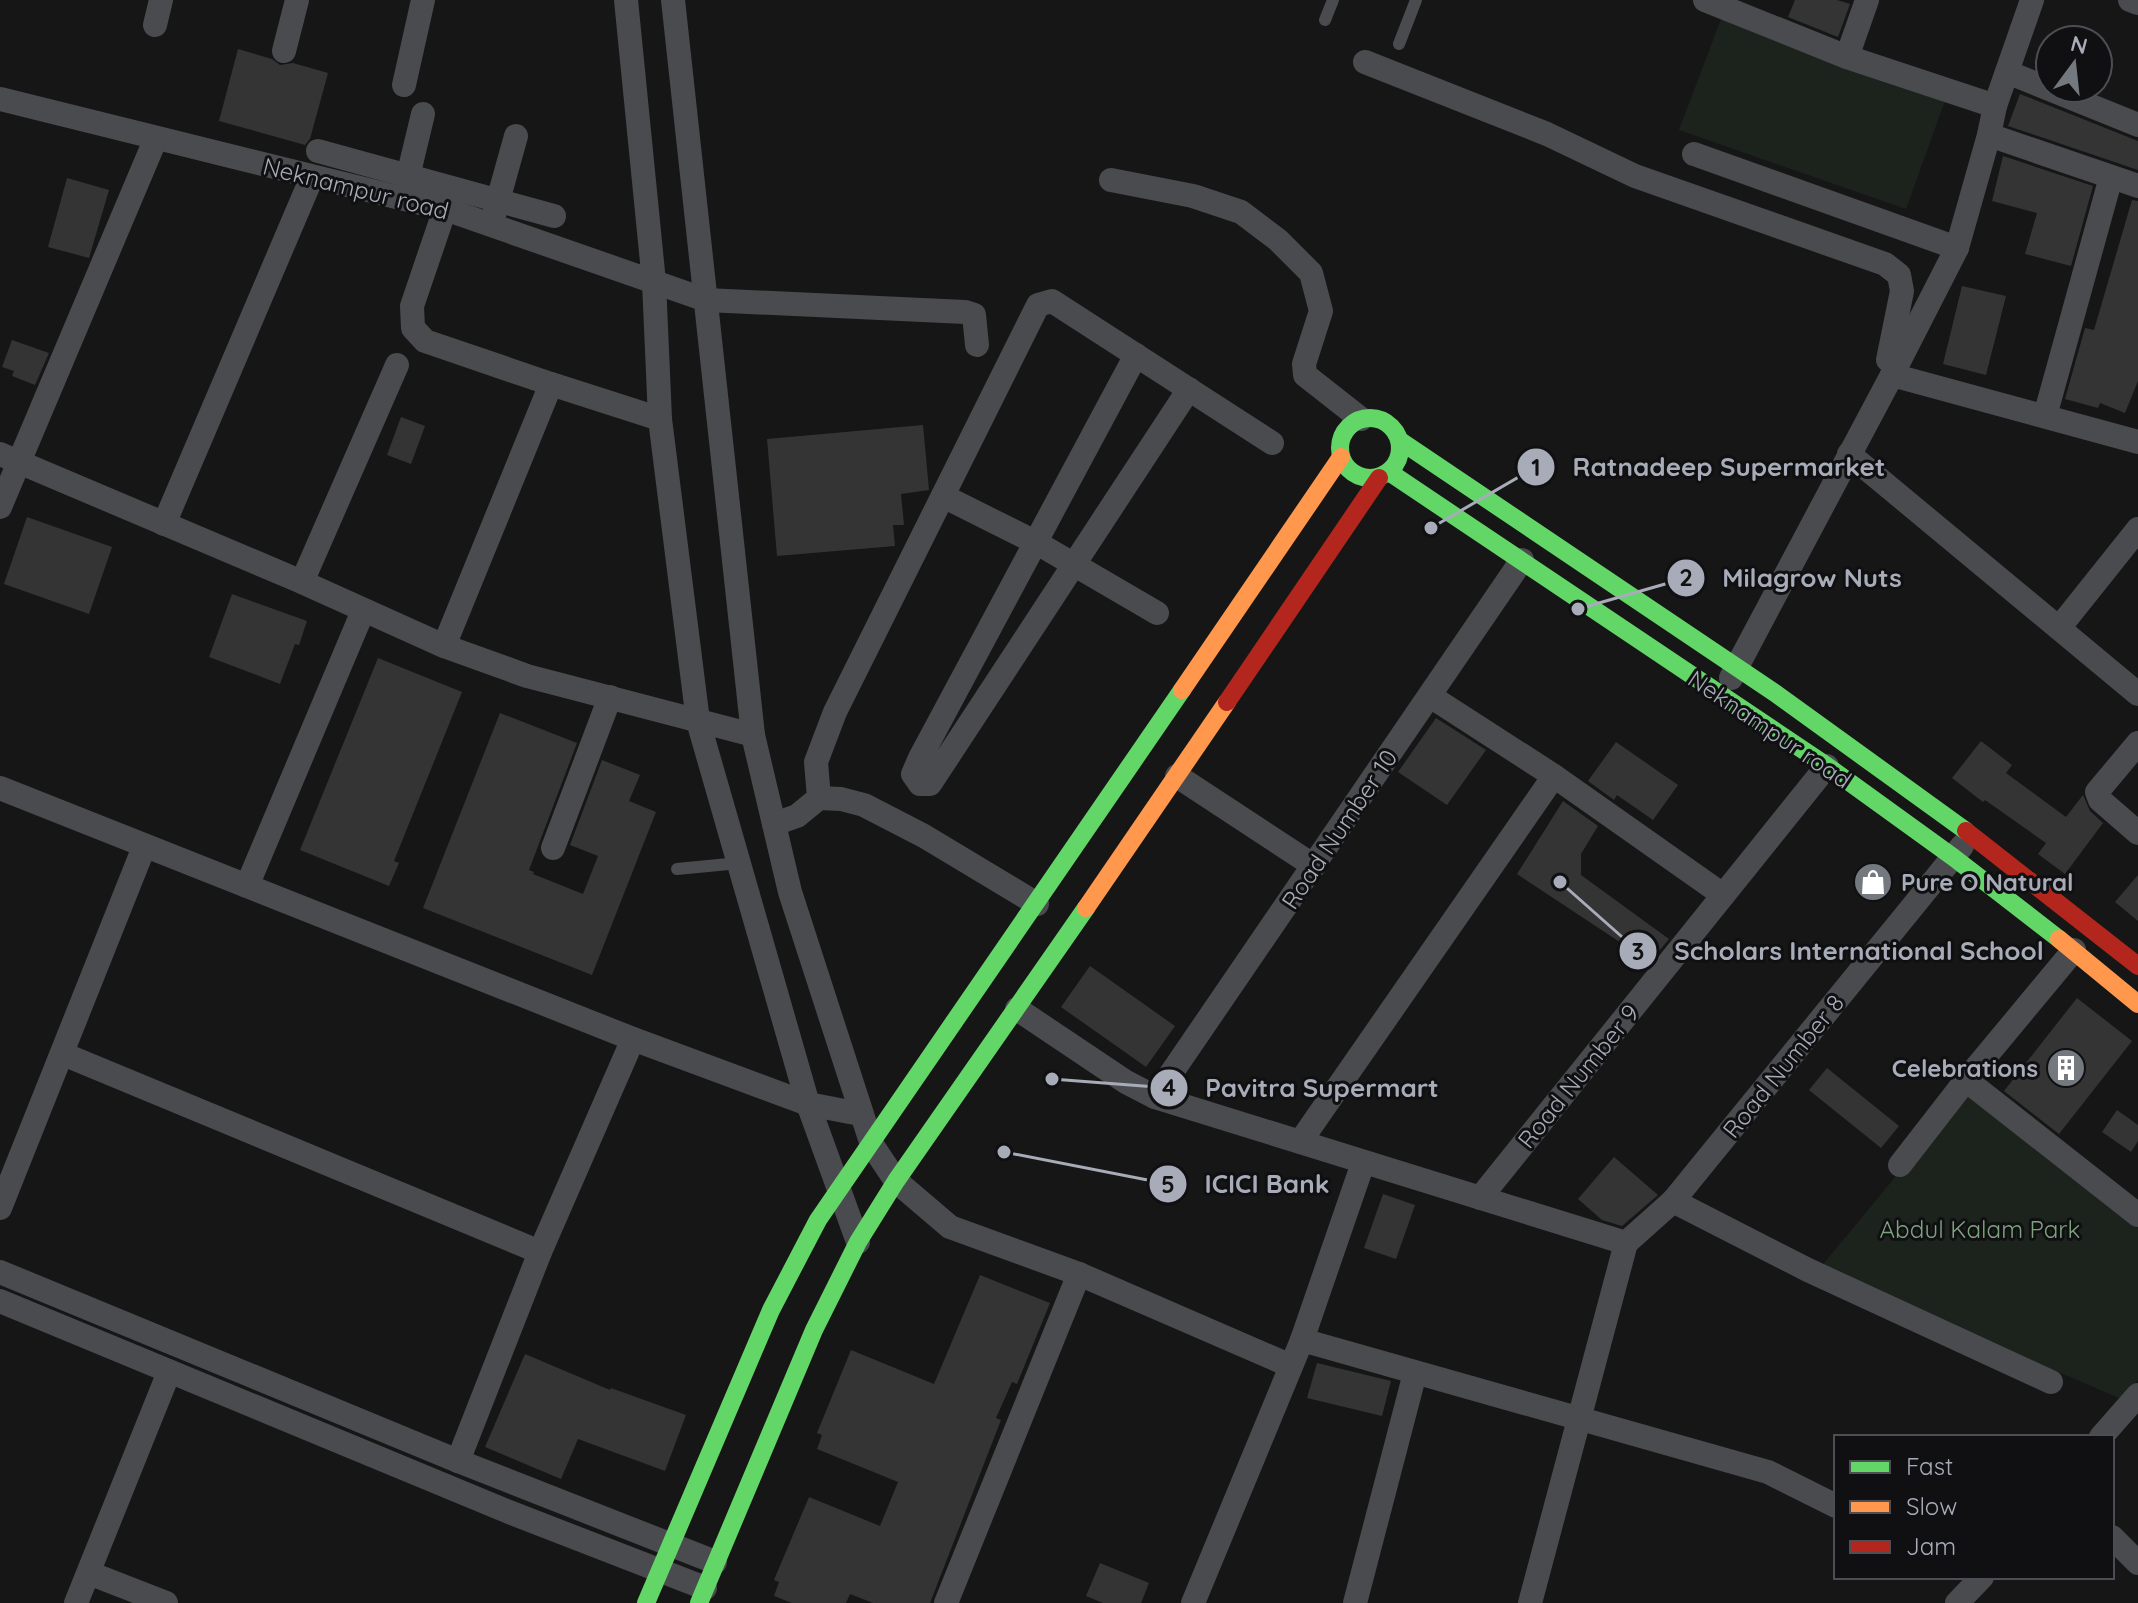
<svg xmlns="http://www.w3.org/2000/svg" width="2138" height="1603" font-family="Quicksand,sans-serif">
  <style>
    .green { fill: #1c231d }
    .building { fill: #343435 }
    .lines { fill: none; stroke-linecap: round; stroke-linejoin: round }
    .lane { stroke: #4a4b4f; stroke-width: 12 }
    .street { stroke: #4a4b4f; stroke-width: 24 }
    .fast { stroke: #63d668; stroke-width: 18 }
    .slow { stroke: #ff974d; stroke-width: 18 }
    .jam { stroke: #b3261e; stroke-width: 18 }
    .labels { text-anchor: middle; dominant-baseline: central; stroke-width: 6; stroke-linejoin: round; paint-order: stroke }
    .street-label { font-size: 24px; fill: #a7acb8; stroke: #101012 }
    .poi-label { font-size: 24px; font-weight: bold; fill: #a7acb8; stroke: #101012; text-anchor: start }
    .park-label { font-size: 24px; fill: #7da37e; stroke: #101012 }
    .leader { fill: none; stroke: #a7acb8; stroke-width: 3 }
    .callout-dot { fill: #a7acb8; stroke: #101012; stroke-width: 3 }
    .mark-label { font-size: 24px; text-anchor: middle; font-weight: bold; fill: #111 }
    .callout-label { font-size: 26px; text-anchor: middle; font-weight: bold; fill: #a7acb8; stroke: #101012; stroke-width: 6; stroke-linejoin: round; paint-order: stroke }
  </style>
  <rect width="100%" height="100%" fill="#161616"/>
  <g class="green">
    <path d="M 1721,19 L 1946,98 L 1906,209 L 1679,130 Z"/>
    <path d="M 1966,1091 L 2138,1228 L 2138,1380 L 2121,1399 L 1820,1268 Z"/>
  </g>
  <g class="building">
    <path d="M 1795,0 L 1837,0 L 1850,4 L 1838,37 L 1788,17 Z"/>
    <path d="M 238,49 L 272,59 L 280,65 L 293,63 L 328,73 L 310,139 L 305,145 L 219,121 Z"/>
    <path d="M 2020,94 L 2138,141 L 2138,170 L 2008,126 Z"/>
    <path d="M 2003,156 L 2093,186 L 2071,266 L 2025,254 L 2037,213 L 1992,201 Z"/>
    <path d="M 67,178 L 109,190 L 89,258 L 48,247 Z"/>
    <path d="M 2132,200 L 2138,201 L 2138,381 L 2125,413 L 2100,403 L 2098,408 L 2065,399 L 2085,328 L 2094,330 Z"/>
    <path d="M 1962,286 L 2006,296 L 1986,375 L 1943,364 Z"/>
    <path d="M 12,340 L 49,353 L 35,385 L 12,376 L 14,371 L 2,367 Z"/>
    <path d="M 401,417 L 425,426 L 411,464 L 387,455 Z"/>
    <path d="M 923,425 L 929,490 L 901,494 L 904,525 L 893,525 L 895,546 L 777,556 L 767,439 Z"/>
    <path d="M 27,517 L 112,547 L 89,614 L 4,584 Z"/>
    <path d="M 232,594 L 307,621 L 299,645 L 295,644 L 280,684 L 209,657 Z"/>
    <path d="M 378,658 L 462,692 L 394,861 L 399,863 L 389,886 L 300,850 Z"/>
    <path d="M 500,713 L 577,743 L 529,870 L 534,872 L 533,874 L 583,894 L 598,856 L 570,845 L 602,760 L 640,775 L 629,801 L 656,812 L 592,975 L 423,908 Z"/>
    <path d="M 1436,718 L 1486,750 L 1447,805 L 1398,772 Z"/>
    <path d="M 1981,741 L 2012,765 L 2006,773 L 2066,817 L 2083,795 L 2090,811 L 2103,823 L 2065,874 L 2038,854 L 2046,843 L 1985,800 L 1983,802 L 1952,778 Z"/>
    <path d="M 1616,742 L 1678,785 L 1653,820 L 1617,795 L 1614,800 L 1588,781 Z"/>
    <path d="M 1563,801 L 1598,826 L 1581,854 L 1581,875 L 1669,939 L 1650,962 L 1517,874 Z"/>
    <path d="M 2138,875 L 2138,921 L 2115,902 Z"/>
    <path d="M 1090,966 L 1175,1026 L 1146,1067 L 1061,1007 Z"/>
    <path d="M 2077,998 L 2132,1041 L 2059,1134 L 2004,1091 Z"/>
    <path d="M 1827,1068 L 1899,1126 L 1881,1148 L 1809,1090 Z"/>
    <path d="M 2117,1110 L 2138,1125 L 2138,1141 L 2131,1152 L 2102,1132 Z"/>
    <path d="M 1614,1157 L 1658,1195 L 1622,1226 L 1602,1220 L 1578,1199 Z"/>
    <path d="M 1383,1194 L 1415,1205 L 1396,1259 L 1364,1248 Z"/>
    <path d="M 980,1275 L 1050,1303 L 1017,1384 L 1012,1382 L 996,1418 L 1001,1420 L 930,1603 L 873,1603 L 850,1594 L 846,1603 L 792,1603 L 774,1596 L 779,1582 L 774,1580 L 809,1497 L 880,1526 L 898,1482 L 817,1449 L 822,1435 L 817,1433 L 851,1350 L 934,1384 Z"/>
    <path d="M 525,1354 L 610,1390 L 611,1388 L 686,1415 L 665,1471 L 578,1439 L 561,1479 L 485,1447 Z"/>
    <path d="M 1317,1363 L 1391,1381 L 1382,1416 L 1307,1398 Z"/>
    <path d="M 1100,1563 L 1149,1583 L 1141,1603 L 1103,1603 L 1086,1596 Z"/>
  </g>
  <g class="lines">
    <g class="lane">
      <path d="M 1325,20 L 1333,0"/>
      <path d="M 1399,44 L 1416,0"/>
      <path d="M 677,869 L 739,863"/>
    </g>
    <g class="street">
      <path d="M 626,0 L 654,282 L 660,419 L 698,721 L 808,1104 L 858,1242"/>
      <path d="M 673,0 L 753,735 L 790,892 L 872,1145 L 896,1181 L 950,1227 L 1079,1274 L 1291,1366"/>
      <path d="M 1705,0 L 1847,57"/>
      <path d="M 1867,0 L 1847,57 L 1995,106"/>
      <path d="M 2130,0 L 2138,3"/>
      <path d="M 155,25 L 161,0"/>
      <path d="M 284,51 L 297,0"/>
      <path d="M 1365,62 L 1547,134 L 1635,176 L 1885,264 L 1899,275 L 1902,291 L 1888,360 L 1894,362"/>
      <path d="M 2007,72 L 2138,125"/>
      <path d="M 404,85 L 423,0"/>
      <path d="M 0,99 L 445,209 L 706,300 L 965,312 L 974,315 L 977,345"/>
      <path d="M 1989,135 L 2138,186"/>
      <path d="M 318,151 L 554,216"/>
      <path d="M 1694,154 L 1957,248"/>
      <path d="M 1111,180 L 1193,196 L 1241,212 L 1278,240 L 1311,273 L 1321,311 L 1304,364 L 1305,375 L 1361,419"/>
      <path d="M 405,189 L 423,114"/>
      <path d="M 445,209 L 412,306 L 413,328 L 425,341 L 551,384"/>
      <path d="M 494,215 L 516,136"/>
      <path d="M 1136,355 L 920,758 L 913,774 L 920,784 L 930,784 L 1189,389"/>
      <path d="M 1892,375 L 2138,442"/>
      <path d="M 2045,416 L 2111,177"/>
      <path d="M 0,454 L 302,582 L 444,646 L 527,676 L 753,735"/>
      <path d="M 1849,454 L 2138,694"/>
      <path d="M 943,496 L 1037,543 L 1157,613"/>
      <path d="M 0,507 L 156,138"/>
      <path d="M 164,524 L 312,177"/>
      <path d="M 302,582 L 397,365"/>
      <path d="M 2059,628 L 2138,529"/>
      <path d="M 444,646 L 551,384 L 660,419"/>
      <path d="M 1731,678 L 1892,375 L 1957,248 L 1989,135 L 1995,106 L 2032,0"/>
      <path d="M 1430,696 L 1554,776 L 1723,895"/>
      <path d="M 2138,743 L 2097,792 L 2100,800 L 2138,833"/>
      <path d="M 1177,776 L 1314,866"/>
      <path d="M 0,788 L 633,1039 L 808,1104 L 860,1114"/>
      <path d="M 819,798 L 841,799 L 864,805 L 924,836 L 1037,904"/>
      <path d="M 774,824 L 797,816 L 819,798 L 816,762 L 835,712 L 1038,305 L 1052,301 L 1272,443"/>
      <path d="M 553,848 L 610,697"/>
      <path d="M 247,886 L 363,611"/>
      <path d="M 1017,1009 L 1126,1082 L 1155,1097 L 1626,1243 L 1673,1201 L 1962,846"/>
      <path d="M 63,1054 L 540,1252"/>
      <path d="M 1966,1080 L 2138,1215"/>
      <path d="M 1155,1097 L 1522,560"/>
      <path d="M 1300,1142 L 1554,776"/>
      <path d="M 1900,1165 L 1966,1080 L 2074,950"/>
      <path d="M 1480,1198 L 1827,766"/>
      <path d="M 1673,1201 L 1808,1270 L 2051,1382"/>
      <path d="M 0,1208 L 144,847"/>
      <path d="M 0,1272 L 458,1461 L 715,1562"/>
      <path d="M 0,1301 L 509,1512 L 705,1588"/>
      <path d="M 1302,1340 L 1363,1163"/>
      <path d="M 2101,1437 L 2138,1395"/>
      <path d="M 458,1461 L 540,1252 L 633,1039"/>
      <path d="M 2112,1537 L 2138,1563"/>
      <path d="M 89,1573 L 166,1603"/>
      <path d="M 76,1603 L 169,1372"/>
      <path d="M 946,1603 L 1079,1274"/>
      <path d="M 1193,1603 L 1302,1340 L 1768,1472 L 1836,1506"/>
      <path d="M 1355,1603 L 1415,1373"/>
      <path d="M 1530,1603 L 1626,1243"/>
      <path d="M 1957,1603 L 1982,1577"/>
    </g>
    <g class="fast">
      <circle cx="1370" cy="448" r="30"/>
      <path d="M 1399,440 L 1775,693 L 1966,831"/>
      <path d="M 1389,472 L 1827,766 L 1953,857 L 2059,939"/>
      <path d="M 646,1603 L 771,1310 L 818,1220 L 1182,690"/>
      <path d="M 699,1603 L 814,1330 L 858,1242 L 896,1181 L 1086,908"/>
    </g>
    <g class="slow">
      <path d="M 1182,690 L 1341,457"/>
      <path d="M 1086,908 L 1227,702"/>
      <path d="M 2059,939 L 2138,1004"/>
    </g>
    <g class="jam">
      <path d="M 1227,702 L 1379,478"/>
      <path d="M 1966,831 L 2138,966"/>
    </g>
  </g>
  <defs>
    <symbol id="shop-disc" viewBox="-11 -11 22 22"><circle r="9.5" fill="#74787f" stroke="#101012"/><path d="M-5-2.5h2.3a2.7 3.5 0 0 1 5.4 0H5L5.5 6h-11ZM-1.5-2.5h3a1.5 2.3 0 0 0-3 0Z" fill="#fff"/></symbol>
    <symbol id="building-disc" viewBox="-11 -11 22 22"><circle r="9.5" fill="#74787f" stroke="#101012"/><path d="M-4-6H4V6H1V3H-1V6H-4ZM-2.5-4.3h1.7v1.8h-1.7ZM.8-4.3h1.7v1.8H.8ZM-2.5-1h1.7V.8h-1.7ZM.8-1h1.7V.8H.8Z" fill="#fff"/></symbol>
  </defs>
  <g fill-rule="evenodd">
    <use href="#shop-disc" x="1851" y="860" width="44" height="44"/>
    <use href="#building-disc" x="2044" y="1046" width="44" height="44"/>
  </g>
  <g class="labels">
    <g class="street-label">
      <text transform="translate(356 188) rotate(14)">Neknampur road</text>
      <text transform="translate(1770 729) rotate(34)">Neknampur road</text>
      <text transform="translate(1339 829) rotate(-56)">Road Number 10</text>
      <text transform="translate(1783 1066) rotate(-51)">Road Number 8</text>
      <text transform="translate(1578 1076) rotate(-51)">Road Number 9</text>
    </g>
    <g class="poi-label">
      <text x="1901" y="882">Pure O Natural</text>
      <text x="2038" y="1068" text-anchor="end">Celebrations</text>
    </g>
    <g class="park-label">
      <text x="1980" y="1229">Abdul Kalam Park</text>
    </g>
  </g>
  <path class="leader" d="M1431 528L1536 467M1578 609L1686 578M1560 882L1638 951M1052 1079L1169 1088M1004 1152L1168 1184"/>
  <g class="callout-dot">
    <circle cx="1431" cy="528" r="8"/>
    <circle cx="1578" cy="609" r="8"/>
    <circle cx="1560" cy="882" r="8"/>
    <circle cx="1052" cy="1079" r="8"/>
    <circle cx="1004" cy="1152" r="8"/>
    <circle cx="1536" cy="467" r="20"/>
    <circle cx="1686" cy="578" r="20"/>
    <circle cx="1638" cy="951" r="20"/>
    <circle cx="1169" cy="1088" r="20"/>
    <circle cx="1168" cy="1184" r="20"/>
  </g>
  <g class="mark-label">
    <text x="1536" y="476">1</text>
    <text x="1686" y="586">2</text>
    <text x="1638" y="960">3</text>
    <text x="1169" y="1096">4</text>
    <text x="1168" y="1193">5</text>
  </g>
  <g class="callout-label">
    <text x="1729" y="476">Ratnadeep Supermarket</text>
    <text x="1812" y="587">Milagrow Nuts</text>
    <text x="1859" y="960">Scholars International School</text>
    <text x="1322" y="1097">Pavitra Supermart</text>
    <text x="1267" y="1193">ICICI Bank</text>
  </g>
  <rect x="1834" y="1435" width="280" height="144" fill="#101012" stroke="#4c4e54" stroke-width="2"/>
  <rect x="1850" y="1461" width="40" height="12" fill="#63d668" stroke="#4c4e54" stroke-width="2"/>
  <text x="1906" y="1475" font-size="24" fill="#a7acb8">Fast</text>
  <rect x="1850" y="1501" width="40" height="12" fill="#ff974d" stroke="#4c4e54" stroke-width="2"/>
  <text x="1906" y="1515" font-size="24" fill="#a7acb8">Slow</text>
  <rect x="1850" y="1541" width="40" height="12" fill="#b3261e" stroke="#4c4e54" stroke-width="2"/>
  <text x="1906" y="1555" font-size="24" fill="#a7acb8">Jam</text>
  <g transform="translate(2074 64) rotate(15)"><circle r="38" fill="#101012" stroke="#4c4e54" stroke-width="2"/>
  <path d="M0-6L14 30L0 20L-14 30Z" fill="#74787f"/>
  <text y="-12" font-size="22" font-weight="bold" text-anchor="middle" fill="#a7acb8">N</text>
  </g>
</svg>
